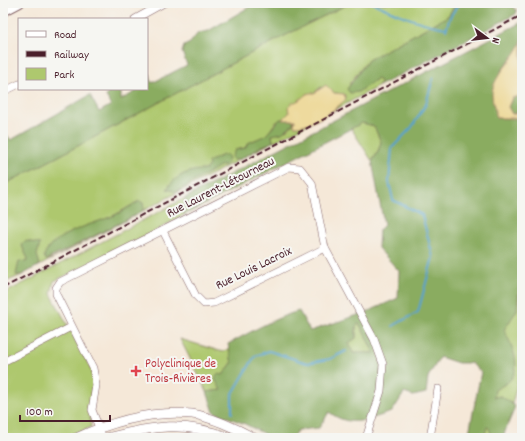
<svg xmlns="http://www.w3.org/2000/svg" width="525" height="441" font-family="Dekko,sans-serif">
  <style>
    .green { fill: #aec86e; stroke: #7c744c; fill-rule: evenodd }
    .forest { fill: #8aac61; stroke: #6a6646; fill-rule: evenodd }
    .sand { fill: #eeda9e; stroke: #9c7c64 }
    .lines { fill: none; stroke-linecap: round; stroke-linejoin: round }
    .stream { stroke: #55a2ce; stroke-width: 2 }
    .minor-casing { stroke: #866568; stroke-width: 8 }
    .tertiary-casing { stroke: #866568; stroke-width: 10 }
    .secondary-casing { stroke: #866568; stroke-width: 10 }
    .minor { stroke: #fff; stroke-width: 7 }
    .tertiary { stroke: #fff; stroke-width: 8 }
    .secondary { stroke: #fff; stroke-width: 9 }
    .rail { stroke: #4a1f2b; stroke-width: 2; stroke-dasharray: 6 3; stroke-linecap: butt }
    .health-dot { fill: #e0444e; stroke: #f6f6f2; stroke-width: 1.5 }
    .labels { text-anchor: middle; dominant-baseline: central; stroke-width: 4; stroke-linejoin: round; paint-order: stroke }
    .street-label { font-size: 13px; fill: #4a1f2b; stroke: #f6f6f2 }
    .health-label { font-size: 13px; fill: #be3a42; stroke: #f6f6f2; text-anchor: start }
  </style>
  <rect width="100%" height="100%" fill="#f6f6f2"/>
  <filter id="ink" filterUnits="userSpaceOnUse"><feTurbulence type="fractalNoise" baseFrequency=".025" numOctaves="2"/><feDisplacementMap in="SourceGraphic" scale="8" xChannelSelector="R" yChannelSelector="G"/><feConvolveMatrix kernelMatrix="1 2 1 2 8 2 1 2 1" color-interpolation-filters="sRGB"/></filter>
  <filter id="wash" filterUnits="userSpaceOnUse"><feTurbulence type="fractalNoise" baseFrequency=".012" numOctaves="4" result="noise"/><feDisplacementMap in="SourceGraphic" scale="16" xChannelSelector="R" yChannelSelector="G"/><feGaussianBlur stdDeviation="0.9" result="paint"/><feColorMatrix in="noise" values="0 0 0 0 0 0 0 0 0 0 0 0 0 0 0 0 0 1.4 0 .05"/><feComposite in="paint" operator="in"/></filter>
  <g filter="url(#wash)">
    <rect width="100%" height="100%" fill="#f5e8d8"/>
    <g class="green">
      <path d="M 350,3 L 464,3 L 453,8 L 448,16 L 368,60 L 349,84 L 369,84 L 377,79 L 381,82 L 379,86 L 333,111 L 346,99 L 344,94 L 334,93 L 321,87 L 282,120 C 274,120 272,130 266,135 C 258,142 252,137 245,148 L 235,150 L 252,153 L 260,147 L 269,144 L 37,267 L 40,265 L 37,256 L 21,243 L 28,258 L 26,262 L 20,261 L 22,275 L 3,283 L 3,185 C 119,126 233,60 350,3 ZM 139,201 L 138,214 L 52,259 L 46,260 L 53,244 L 65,236 L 115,215 Z"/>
      <path d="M 293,120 L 295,120 L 295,126 L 314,121 L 273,142 L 272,135 C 281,132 287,132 293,124 Z"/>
      <path d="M 362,122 L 374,126 L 381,142 L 378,152 L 372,161 L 351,128 Z"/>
      <path d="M 522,158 L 520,306 L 522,312 L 522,366 L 503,438 L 477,438 Z"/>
      <path d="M 185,198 L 184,215 L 136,242 L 54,281 L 51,294 L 91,369 L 93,384 L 89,406 L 91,427 L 70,438 L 3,438 L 3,294 Z"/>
      <path d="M 359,322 L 374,353 L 353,353 L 348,343 L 356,338 L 356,327 Z"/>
      <path d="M 180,339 L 223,352 L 229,348 L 232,363 L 223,375 L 221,390 L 207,392 Z"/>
    </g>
    <g class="forest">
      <path d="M 256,3 L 350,3 C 233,60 119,126 3,185 L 3,130 L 11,140 L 90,95 L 99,112 L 111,105 L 106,96 L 108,93 L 121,90 L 121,100 L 140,89 L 147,89 L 147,73 L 150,74 L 152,83 L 187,65 L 182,52 L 184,46 L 190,43 L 198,33 L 208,31 Z"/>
      <path d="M 464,3 L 510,3 L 517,11 L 516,14 L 379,86 L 381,82 L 377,79 L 358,92 L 350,93 L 347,89 L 368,60 L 448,16 L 453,8 Z"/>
      <path d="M 522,22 L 522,40 L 520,48 L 501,71 L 497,118 L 522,118 L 522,252 L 517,310 L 504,330 C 511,344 523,366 510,380 C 507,384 499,387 495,390 L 494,397 L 501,396 L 515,406 C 512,417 506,426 503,438 L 492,436 L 489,428 L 487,427 L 484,438 L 468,438 L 481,372 L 471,363 L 458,363 L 440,357 L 428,377 L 426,393 L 413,396 L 404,393 L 392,412 C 368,419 351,429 329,412 L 319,428 L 298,430 L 291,438 L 272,438 L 245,424 L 214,412 L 207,392 L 221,390 L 215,379 L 217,374 L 223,375 L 232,363 L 228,344 C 251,332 274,318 299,311 L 310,331 L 367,312 L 398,298 L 399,271 L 378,248 L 379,230 L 384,225 L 372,161 L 378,152 L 381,142 L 374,126 L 362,123 L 184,215 L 185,198 ZM 359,323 L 374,353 L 353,353 L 349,343 L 356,338 L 356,327 Z"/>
      <path d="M 522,91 L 522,102 L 519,106 L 518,112 L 512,114 L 508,107 C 511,99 515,95 522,91 Z"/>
      <path d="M 280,119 L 293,120 L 293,124 L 282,133 L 272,135 L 273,142 L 260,147 L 241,159 L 233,160 L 232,156 L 235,150 L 245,148 L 248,143 L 266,135 Z"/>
      <path d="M 223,155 L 227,155 L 229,158 L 226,165 L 220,166 L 176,192 L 167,189 C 174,176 191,169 205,170 L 209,165 L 208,162 Z"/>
      <path d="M 140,201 L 143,203 L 144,209 L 138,214 L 46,260 L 44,256 C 52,233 95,224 115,215 C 124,211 131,205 140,201 Z"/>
      <path d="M 27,241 L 40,244 L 37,255 L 40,265 L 22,275 L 16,275 L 19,261 L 26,262 L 28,259 L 21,244 Z"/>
    </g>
    <g class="sand">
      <path d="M 522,40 L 522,91 L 519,96 L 512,98 L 508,107 L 512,114 L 516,114 L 522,102 L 522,118 L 497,118 C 495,111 492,101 492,94 C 493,74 517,58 522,40 Z"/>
      <path d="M 326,85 L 334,93 L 344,94 L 346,99 C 333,112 313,126 294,126 L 295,120 L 282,120 L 289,113 L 288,107 C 293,101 294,103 299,100 C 305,96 306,92 314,93 Z"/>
    </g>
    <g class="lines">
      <g class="stream">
        <path d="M 373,3 C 397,14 420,24 446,28"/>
        <path d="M 446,30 L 450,17 L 459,3"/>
        <path d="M 393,326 L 418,312 L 433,257 L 422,215 L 393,200 L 389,182 L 392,148 L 412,127 L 426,104 L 433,78"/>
        <path d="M 232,413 L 232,395 L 255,356 L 269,351 L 307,363 L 330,359 L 346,351"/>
      </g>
    </g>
  </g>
  <g filter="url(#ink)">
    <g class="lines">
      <defs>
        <g id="minor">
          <path d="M 135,19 L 164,3"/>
          <path d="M 3,92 L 19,84"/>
          <path d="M 163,231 L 196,296 L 204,304 L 214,303 L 325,248"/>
          <path d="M 3,362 L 71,327 L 73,330"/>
          <path d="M 103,438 L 92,410 L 96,385 L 93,368 L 56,294 L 56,288 L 60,282 L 289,167 L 300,168 L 312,183 L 325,248 L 374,339 L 383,364 L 381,391 L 366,438"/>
          <path d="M 430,438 L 438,389"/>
        </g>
        <path id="tertiary" d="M 3,12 L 20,3"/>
        <g id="secondary">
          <path d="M 76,438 C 111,422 153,410 192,414 C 209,416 238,429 254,438"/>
          <path d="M 107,438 C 157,426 181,420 231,438"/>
        </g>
      </defs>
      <use href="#minor" class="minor-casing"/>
      <use href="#tertiary" class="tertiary-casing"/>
      <use href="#secondary" class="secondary-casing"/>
      <use href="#minor" class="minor"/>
      <use href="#tertiary" class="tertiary"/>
      <use href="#secondary" class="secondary"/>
      <path class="rail" d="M 3,288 L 522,15"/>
    </g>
  </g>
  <path class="health-dot" d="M134 365h4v4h4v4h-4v4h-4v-4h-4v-4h4z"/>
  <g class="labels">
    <g class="street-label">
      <text transform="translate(221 188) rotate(-27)">Rue Laurent-Létourneau</text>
      <text transform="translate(254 269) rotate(-26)">Rue Louis Lacroix</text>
    </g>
    <g class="health-label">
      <text x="145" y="364">Polyclinique de<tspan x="145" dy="15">Trois-Rivières</tspan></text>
    </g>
  </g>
  <rect width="525" height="441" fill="none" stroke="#f6f6f2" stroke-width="16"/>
  <rect x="18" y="18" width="130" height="72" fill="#f6f6f2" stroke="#b1a0a2"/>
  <rect x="26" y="31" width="20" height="6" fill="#ffffff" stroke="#b1a0a2"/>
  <text x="54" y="38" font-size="12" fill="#4a1f2b">Road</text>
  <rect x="26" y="51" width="20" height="6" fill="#4a1f2b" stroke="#b1a0a2"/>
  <text x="54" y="58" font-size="12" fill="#4a1f2b">Railway</text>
  <rect x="26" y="68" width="20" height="12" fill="#aec86e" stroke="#b1a0a2"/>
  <text x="54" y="78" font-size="12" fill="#4a1f2b">Park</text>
  <g transform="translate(487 38) rotate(105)" stroke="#f6f6f2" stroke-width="3" paint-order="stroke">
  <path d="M0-3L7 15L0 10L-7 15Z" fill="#4a1f2b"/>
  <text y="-6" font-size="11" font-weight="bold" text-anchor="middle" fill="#4a1f2b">N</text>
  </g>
  <path d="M20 415v6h90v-6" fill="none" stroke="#4a1f2b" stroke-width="2"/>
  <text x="26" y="415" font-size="12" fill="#4a1f2b" stroke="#f6f6f2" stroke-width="3" paint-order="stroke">100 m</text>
</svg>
